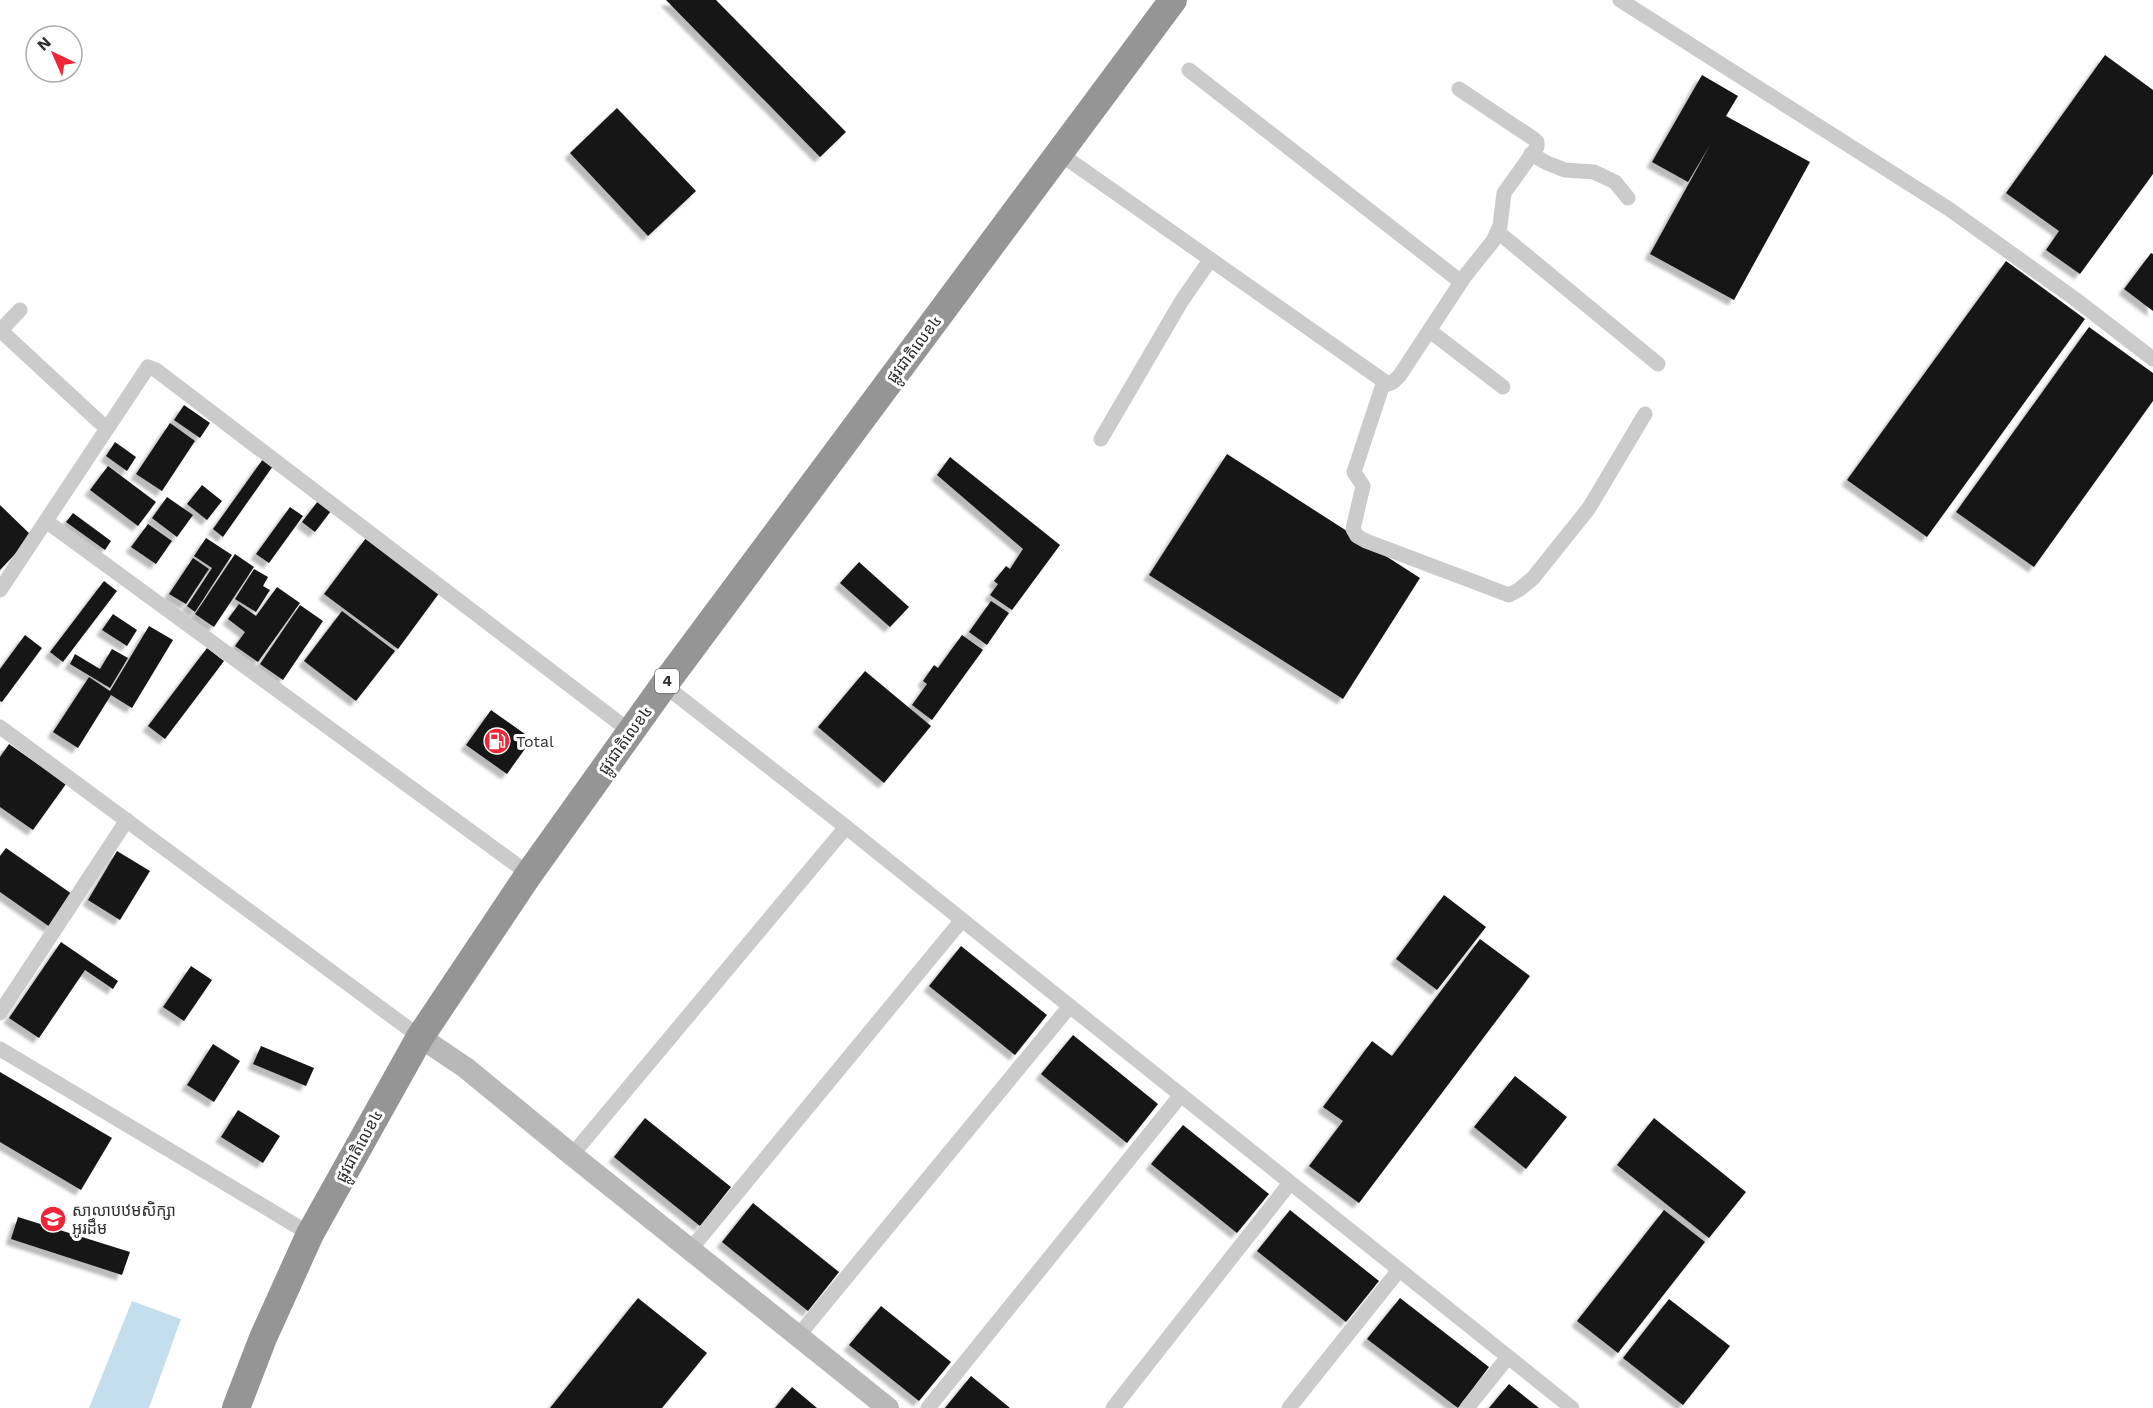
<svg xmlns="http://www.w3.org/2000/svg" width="2153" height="1408" font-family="'Work Sans','Noto Sans Khmer',sans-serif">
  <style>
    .water { fill: #c5deed }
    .building { fill: #151515; filter: url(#shadow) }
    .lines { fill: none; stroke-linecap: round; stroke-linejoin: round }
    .street { stroke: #cbcbcb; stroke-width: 15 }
    .secondary { stroke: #b8b8b8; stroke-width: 22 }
    .highway { stroke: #959595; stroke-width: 28 }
    .labels { text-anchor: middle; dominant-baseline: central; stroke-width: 6; stroke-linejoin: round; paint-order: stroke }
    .shield { fill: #fff; stroke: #6d6d6d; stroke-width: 1.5 }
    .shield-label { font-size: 15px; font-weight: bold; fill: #2e2e2e }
    .street-label { font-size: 16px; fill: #2e2e2e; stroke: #fff }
    .poi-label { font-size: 16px; fill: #2e2e2e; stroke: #fff; text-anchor: start }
  </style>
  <defs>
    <filter id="shadow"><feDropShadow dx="-5.5" dy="5.5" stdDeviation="1.5" flood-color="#0004"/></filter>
  </defs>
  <rect width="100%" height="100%" fill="#fff"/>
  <path class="water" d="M 132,1301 L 181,1319 L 149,1408 L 89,1408 Z"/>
  <g class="building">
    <path d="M 666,0 L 716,0 L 846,132 L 820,157 Z"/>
    <path d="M 2105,55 L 2153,90 L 2153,174 L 2080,274 L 2046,250 L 2059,231 L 2006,193 Z"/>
    <path d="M 1702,75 L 1738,96 L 1726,116 L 1810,162 L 1734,300 L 1650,254 L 1710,145 L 1688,182 L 1652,162 Z"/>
    <path d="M 617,108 L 696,191 L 648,236 L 570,153 Z"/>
    <path d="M 2151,253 L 2153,254 L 2153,311 L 2124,289 Z"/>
    <path d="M 2006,261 L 2085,319 L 1927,537 L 1847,480 Z"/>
    <path d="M 2089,327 L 2153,373 L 2153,401 L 2034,567 L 1956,512 Z"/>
    <path d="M 184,405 L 210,423 L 200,438 L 174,420 Z"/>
    <path d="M 170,423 L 195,441 L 162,491 L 136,474 Z"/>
    <path d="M 115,442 L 136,457 L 127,471 L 106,456 Z"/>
    <path d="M 1227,454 L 1420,578 L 1343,699 L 1149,575 Z"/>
    <path d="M 950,457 L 1060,545 L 1012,610 L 990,595 L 998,584 L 994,581 L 1006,566 L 1010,569 L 1023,549 L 937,475 Z"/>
    <path d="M 263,459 L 273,466 L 223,537 L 213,529 Z"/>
    <path d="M 108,466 L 156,502 L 138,526 L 90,490 Z"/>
    <path d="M 202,485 L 222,501 L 207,520 L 187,504 Z"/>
    <path d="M 167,497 L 193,515 L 177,537 L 152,518 Z"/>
    <path d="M 318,501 L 331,511 L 315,532 L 302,522 Z"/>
    <path d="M 0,505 L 32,536 L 0,570 Z"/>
    <path d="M 290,507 L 303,516 L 269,563 L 256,554 Z"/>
    <path d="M 73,513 L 111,541 L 105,550 L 66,522 Z"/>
    <path d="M 148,524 L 172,541 L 156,564 L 131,547 Z"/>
    <path d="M 206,538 L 232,555 L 195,612 L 187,606 L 212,568 L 194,556 Z"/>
    <path d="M 366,538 L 440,592 L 398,649 L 324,594 Z"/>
    <path d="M 235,554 L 254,567 L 214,627 L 195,614 Z"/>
    <path d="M 193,558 L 209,569 L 186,604 L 169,594 Z"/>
    <path d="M 859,562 L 909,607 L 890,627 L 840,583 Z"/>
    <path d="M 254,569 L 268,577 L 263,586 L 270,590 L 256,612 L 235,599 Z"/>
    <path d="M 104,581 L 117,591 L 63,662 L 50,652 Z"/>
    <path d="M 277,587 L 300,603 L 258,662 L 235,646 L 245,632 L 228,619 L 239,604 L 256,616 Z"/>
    <path d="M 991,601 L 1009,613 L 987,645 L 969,632 Z"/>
    <path d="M 300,605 L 323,621 L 283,680 L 260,664 Z"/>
    <path d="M 342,611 L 395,651 L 356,701 L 304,661 Z"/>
    <path d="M 113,614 L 137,630 L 127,646 L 102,630 Z"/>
    <path d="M 149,626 L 173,640 L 132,708 L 111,695 L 78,748 L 53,732 L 89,677 L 110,691 Z"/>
    <path d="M 25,635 L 42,648 L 2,702 L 0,701 L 0,669 Z"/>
    <path d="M 962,635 L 983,650 L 932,720 L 912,705 L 927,684 L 923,681 L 934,665 L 938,668 Z"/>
    <path d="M 207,648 L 224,661 L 165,739 L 148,726 Z"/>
    <path d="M 112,649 L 128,658 L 110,688 L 70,664 L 75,654 L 100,669 Z"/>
    <path d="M 865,671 L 931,726 L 884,783 L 818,727 Z"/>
    <path d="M 491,710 L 532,739 L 507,774 L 466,745 Z"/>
    <path d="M 9,744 L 66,784 L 33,830 L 0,807 L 0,757 Z"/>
    <path d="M 6,848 L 72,894 L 50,927 L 0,892 L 0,856 Z"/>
    <path d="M 117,851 L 150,871 L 120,920 L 88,900 Z"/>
    <path d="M 1444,895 L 1486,927 L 1437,990 L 1396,959 Z"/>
    <path d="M 1480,939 L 1530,976 L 1359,1203 L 1309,1166 L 1343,1121 L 1323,1107 L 1372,1041 L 1392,1056 Z"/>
    <path d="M 61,942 L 118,981 L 113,989 L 85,970 L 39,1038 L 9,1018 Z"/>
    <path d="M 961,946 L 1047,1015 L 1015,1055 L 929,986 Z"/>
    <path d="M 191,966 L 212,980 L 184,1021 L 163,1007 Z"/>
    <path d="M 1073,1035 L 1158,1104 L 1127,1143 L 1041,1074 Z"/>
    <path d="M 213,1044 L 240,1061 L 214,1102 L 187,1085 Z"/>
    <path d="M 261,1046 L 314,1068 L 306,1086 L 253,1064 Z"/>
    <path d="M 0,1072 L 112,1138 L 81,1190 L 0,1142 Z"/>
    <path d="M 1515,1076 L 1567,1117 L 1526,1169 L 1474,1127 Z"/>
    <path d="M 238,1110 L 280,1136 L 263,1163 L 221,1137 Z"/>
    <path d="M 645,1118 L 731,1187 L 700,1226 L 614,1157 Z"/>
    <path d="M 1654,1118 L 1746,1192 L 1709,1238 L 1617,1165 Z"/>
    <path d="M 1183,1125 L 1269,1194 L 1237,1233 L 1151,1164 Z"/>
    <path d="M 753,1203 L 839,1272 L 808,1311 L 722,1242 Z"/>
    <path d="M 1290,1210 L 1379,1281 L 1346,1322 L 1257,1251 Z"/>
    <path d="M 1664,1210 L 1705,1242 L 1618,1353 L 1577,1321 Z"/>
    <path d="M 18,1217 L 130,1252 L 122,1275 L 11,1239 Z"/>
    <path d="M 638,1298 L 707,1353 L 662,1408 L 550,1408 Z"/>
    <path d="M 1400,1298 L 1489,1367 L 1458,1408 L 1367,1339 Z"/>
    <path d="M 1669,1299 L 1730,1346 L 1683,1405 L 1623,1358 Z"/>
    <path d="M 881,1306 L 951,1362 L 919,1401 L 849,1345 Z"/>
    <path d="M 971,1376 L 1010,1408 L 945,1408 Z"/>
    <path d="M 1509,1384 L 1539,1408 L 1489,1408 Z"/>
    <path d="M 792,1387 L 817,1408 L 775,1408 Z"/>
  </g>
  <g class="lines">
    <g class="street">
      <path d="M 1620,0 L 1949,209 L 2075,299 L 2153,359"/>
      <path d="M 1189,70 L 1461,282"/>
      <path d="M 1059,153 L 1388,384 L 1393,382 L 1400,375 L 1465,276 L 1493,241 L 1500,226 L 1504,193 L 1537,147 L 1537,142 L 1534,139 L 1459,89"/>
      <path d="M 1531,154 L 1547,163 L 1565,170 L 1594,172 L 1615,182 L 1628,198"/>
      <path d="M 1498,232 L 1658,364"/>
      <path d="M 0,330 L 106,428"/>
      <path d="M 0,331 L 20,310"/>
      <path d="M 1430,331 L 1503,387"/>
      <path d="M 1384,381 L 1354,472 L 1363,486 L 1353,529 L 1357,536 L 1366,541 L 1509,595 L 1520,589 L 1533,578 L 1589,508 L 1645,414"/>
      <path d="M 1101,439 L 1181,302 L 1210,260"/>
      <path d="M 46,521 L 529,874"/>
      <path d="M 0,590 L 148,367 L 156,370 L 631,732"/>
      <path d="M 664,685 L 846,827 L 1572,1408"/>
      <path d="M 0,727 L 420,1037"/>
      <path d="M 0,1013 L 127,820"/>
      <path d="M 0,1049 L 310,1234"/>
      <path d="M 572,1155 L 846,827"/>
      <path d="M 690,1250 L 962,920"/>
      <path d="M 798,1336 L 1070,1006"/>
      <path d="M 928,1408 L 1181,1095"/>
      <path d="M 1113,1408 L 1290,1183"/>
      <path d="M 1289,1408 L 1399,1270"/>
      <path d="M 1467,1408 L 1508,1357"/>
    </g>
    <path class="secondary" d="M 420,1037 L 466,1068 L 572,1155 L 888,1408"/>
    <path class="highway" d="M 236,1408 L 263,1338 L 310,1234 L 420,1037 L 529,874 L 664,685 L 1173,0"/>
  </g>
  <defs>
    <symbol id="fuel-disc" viewBox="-11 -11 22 22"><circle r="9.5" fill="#ef2638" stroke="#fff"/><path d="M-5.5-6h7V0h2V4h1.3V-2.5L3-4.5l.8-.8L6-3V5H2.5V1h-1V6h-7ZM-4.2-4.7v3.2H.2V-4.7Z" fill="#fff"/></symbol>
    <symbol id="school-disc" viewBox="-11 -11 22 22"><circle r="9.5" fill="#ef2638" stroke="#fff"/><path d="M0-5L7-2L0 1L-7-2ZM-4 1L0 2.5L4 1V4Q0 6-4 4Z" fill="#fff"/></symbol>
  </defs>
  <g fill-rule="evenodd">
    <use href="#fuel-disc" x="482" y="726" width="30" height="30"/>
    <use href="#school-disc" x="38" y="1204" width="30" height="30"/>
  </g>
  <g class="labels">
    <rect class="shield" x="655" y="669" width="24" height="24" rx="4.5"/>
    <g class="shield-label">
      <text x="667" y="681">4</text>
    </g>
    <g class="street-label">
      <text transform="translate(914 349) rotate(-53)">ផ្លូវជាតិលេខ៤</text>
      <text transform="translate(625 740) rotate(-54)">ផ្លូវជាតិលេខ៤</text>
      <text transform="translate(359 1146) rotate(-61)">ផ្លូវជាតិលេខ៤</text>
    </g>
    <g class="poi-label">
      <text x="516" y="741">Total</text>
      <text x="72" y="1210">សាលាបឋមសិក្សា<tspan x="72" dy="18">អូរដឹម</tspan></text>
    </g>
  </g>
  <g transform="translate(54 54) rotate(316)"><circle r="28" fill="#ffffff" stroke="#ababab" stroke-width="1.5"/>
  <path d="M0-4.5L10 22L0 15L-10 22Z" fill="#ef2638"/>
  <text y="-9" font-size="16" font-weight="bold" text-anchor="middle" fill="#2e2e2e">N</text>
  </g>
</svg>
